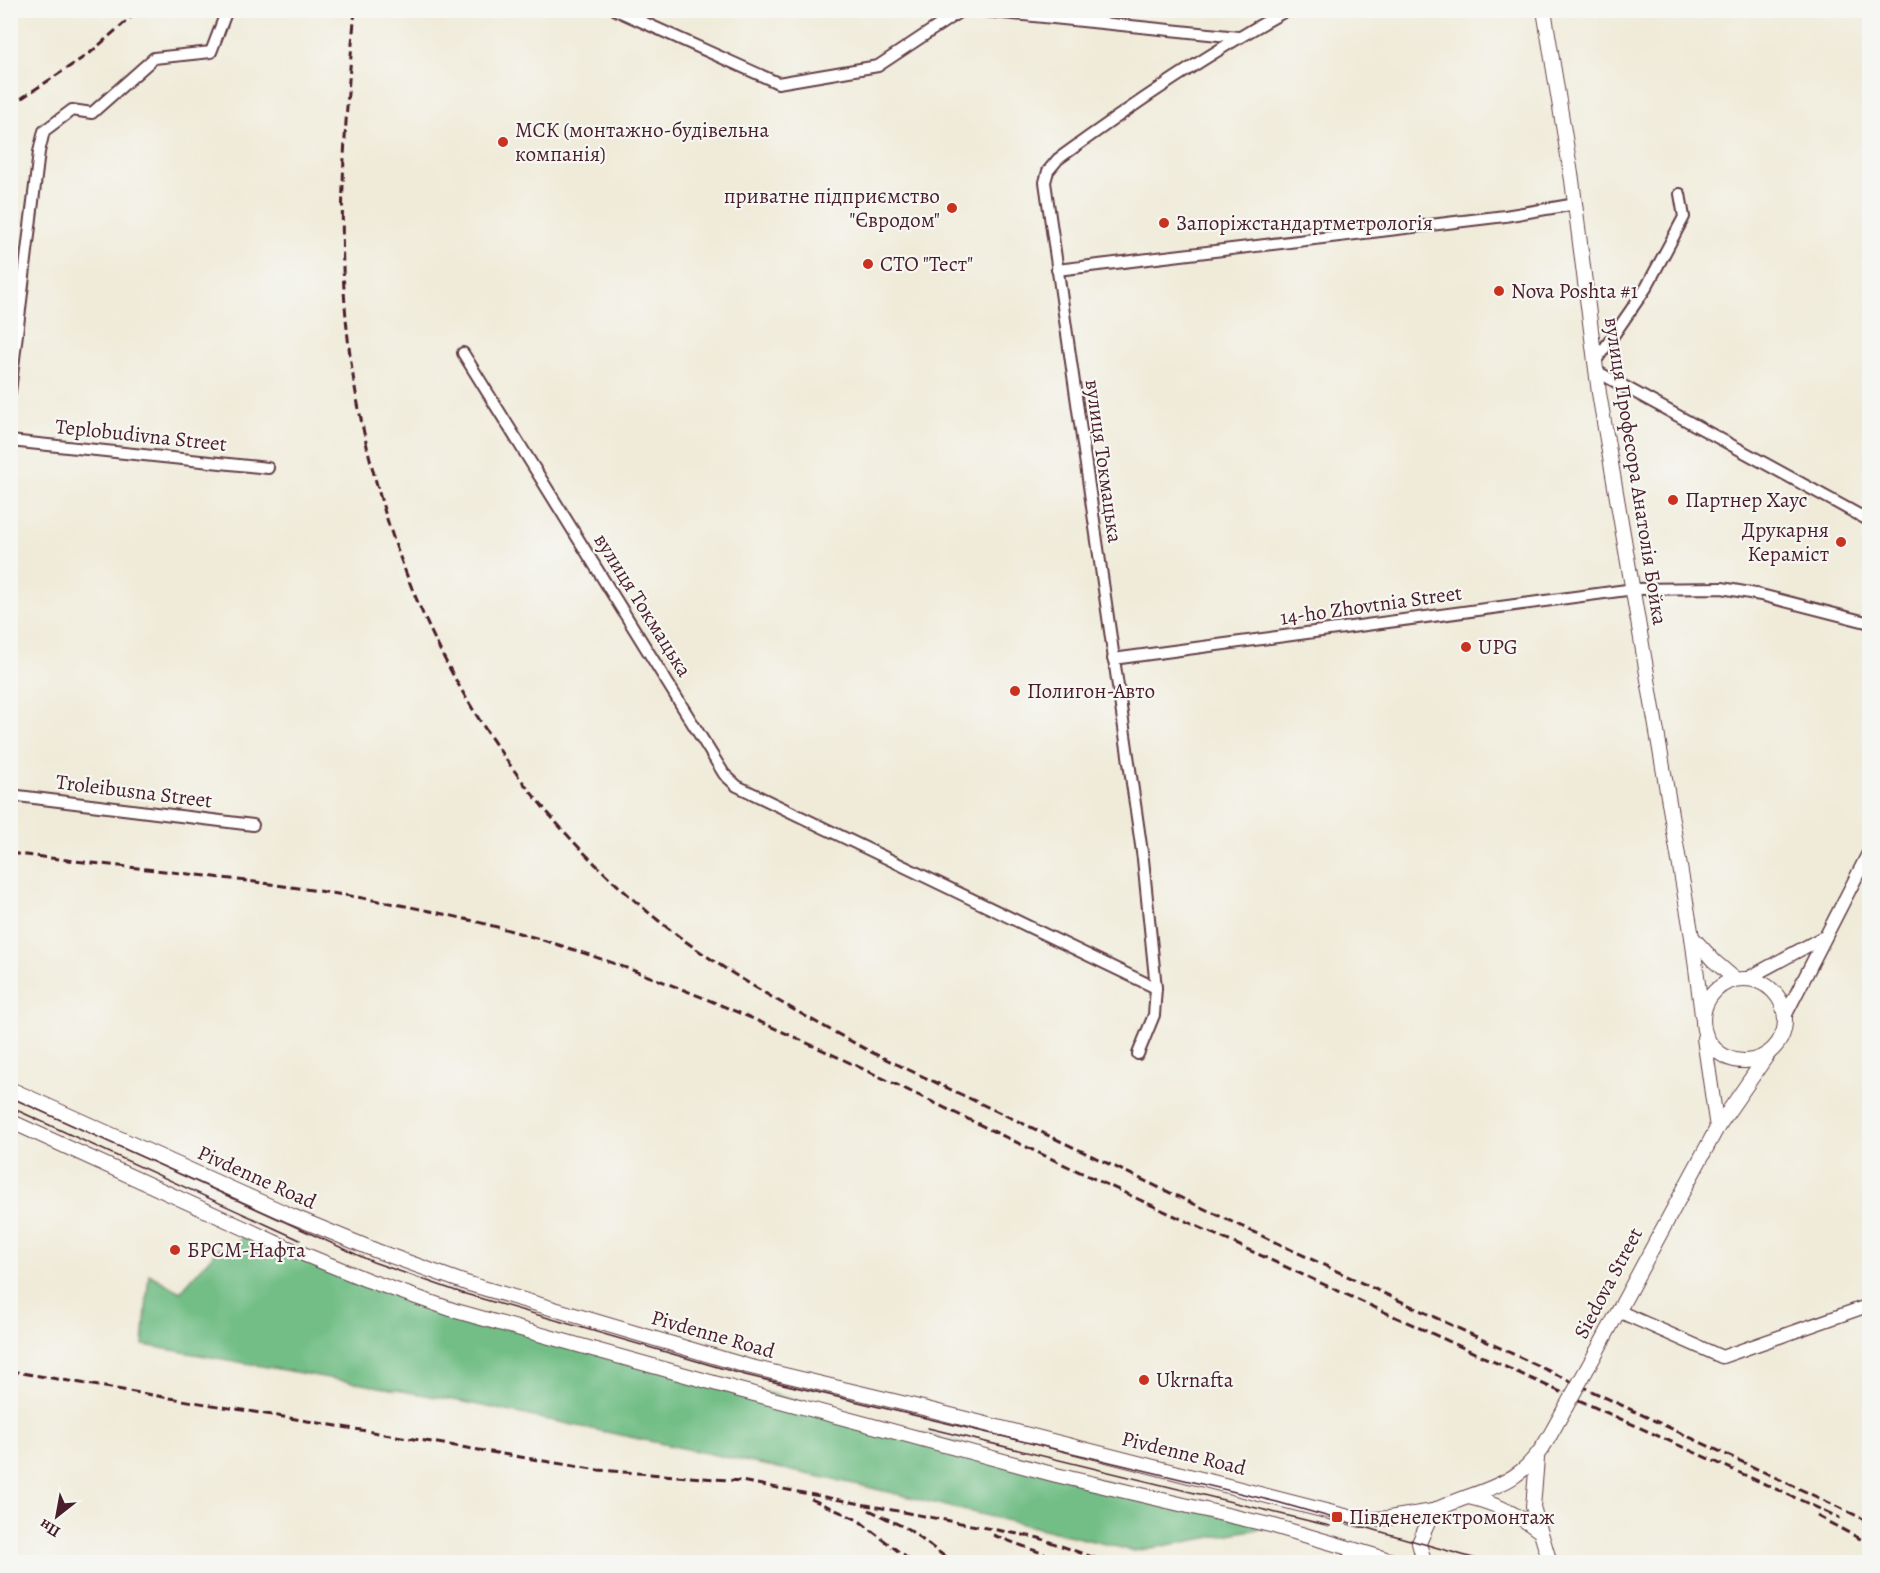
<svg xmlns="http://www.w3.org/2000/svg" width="1880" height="1573" font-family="Alegreya,serif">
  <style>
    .forest { fill: #72be86; stroke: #5e6e58; stroke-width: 1.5 }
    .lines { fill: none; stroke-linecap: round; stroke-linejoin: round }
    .minor-casing { stroke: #633e45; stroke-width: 14 }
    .tertiary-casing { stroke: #633e45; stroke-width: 15 }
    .secondary-casing { stroke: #633e45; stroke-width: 16 }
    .minor { stroke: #fff; stroke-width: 10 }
    .tertiary { stroke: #fff; stroke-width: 12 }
    .secondary { stroke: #fff; stroke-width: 14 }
    .tram { stroke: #4a1f2b; stroke-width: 1.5 }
    .rail { stroke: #4a1f2b; stroke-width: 3; stroke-dasharray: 9 4.5; stroke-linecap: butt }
    .secondary-bridge-casing { stroke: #633e45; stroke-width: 16; stroke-linecap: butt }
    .secondary-bridge { stroke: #fff; stroke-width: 14 }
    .poi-dot { fill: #c8321e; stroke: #f6f6f2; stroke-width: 2 }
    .labels { text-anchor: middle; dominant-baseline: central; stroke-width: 4.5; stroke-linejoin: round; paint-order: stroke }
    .poi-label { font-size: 21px; fill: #4a1f2b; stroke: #f6f6f2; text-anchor: start }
    .street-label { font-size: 21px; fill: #4a1f2b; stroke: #f6f6f2 }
  </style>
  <rect width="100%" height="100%" fill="#f6f6f2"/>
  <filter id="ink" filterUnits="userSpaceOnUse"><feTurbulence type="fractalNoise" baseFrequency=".0167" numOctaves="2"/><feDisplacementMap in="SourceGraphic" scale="12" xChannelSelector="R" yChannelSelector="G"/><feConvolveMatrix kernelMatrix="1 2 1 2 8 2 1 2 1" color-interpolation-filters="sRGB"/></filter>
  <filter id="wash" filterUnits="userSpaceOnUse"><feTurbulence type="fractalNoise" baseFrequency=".008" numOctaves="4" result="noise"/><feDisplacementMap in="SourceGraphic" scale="24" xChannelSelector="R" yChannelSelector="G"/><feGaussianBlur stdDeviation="1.35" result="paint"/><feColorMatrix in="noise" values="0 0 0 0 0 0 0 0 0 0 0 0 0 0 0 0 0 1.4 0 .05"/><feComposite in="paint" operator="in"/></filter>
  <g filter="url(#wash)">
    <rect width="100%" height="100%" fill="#f0ebd9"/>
    <path class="forest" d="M 245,1232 L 456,1311 L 1274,1526 L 1134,1551 L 859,1485 L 464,1402 L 143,1345 L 149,1274 L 180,1292 L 219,1248 L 232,1252 Z"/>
  </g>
  <g filter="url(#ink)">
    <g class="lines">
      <defs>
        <g id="minor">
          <path d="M 616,10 L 778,83 L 878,66 L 962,10"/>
          <path d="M 974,10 L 1238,37"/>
          <path d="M 1057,270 L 1505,216 L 1576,204"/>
          <path d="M 463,353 L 724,774 L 737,786 L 1156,988"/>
          <path d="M 1595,362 L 1646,288 L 1684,217 L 1680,194"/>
          <path d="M 1596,371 L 1870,521"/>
          <path d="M 10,392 L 39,152 L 44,131 L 72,110 L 92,113 L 154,58 L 211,52 L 227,10"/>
          <path d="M 10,441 L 268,468"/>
          <path d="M 1113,659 L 1634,589 L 1722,588 L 1761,595 L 1870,623"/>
          <path d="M 10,795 L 253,825"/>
          <path d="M 1138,1054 L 1154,1015 L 1156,988 L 1143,859 L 1045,182 L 1048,171 L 1058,159 C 1132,105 1207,54 1287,10"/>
          <path d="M 1348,1562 L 1351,1548"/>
        </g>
        <g id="tertiary">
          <path d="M 1748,978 L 1822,938"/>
          <path d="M 1785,1016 L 1870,850"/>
          <path d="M 1618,1311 L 1722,1357 L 1870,1305"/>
        </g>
        <g id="secondary">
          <path d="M 1544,10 L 1572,180 L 1599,393 L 1692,937 L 1702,1015"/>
          <path d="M 1692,937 L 1714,961 L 1735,979"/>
          <circle cx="1744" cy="1020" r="41"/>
          <path d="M 1704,1038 L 1717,1128"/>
          <path d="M 10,1089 L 292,1216 L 377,1251 L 466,1283 L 747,1366 L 923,1408 L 1361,1520 L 1389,1518 L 1433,1511"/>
          <path d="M 10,1121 L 281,1245 L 367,1280 L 456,1311 L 739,1390 L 1056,1475 L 1274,1526 L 1396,1562"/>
          <path d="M 1597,1351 L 1717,1128 L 1768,1054"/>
          <path d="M 1537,1459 L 1533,1507 L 1548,1556 L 1547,1562"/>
          <path d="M 1468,1497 C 1495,1503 1516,1513 1538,1530"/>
          <path d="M 1424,1562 L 1419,1543 L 1433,1511 C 1483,1487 1519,1490 1549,1437"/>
        </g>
      </defs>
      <use href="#minor" class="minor-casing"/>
      <use href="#tertiary" class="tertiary-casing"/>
      <use href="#secondary" class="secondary-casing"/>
      <use href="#minor" class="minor"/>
      <use href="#tertiary" class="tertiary"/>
      <use href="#secondary" class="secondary"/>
      <g class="tram">
        <path d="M 10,1097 L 373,1262 L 462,1293 L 745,1375 L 1277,1502 L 1487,1562"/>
        <path d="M 10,1107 L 300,1240"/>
        <path d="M 928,1428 L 1330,1526"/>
      </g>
      <g class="rail">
        <path d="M 355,10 C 344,132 334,255 353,376 C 389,594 486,781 659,921 C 725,974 799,1013 873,1053 L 1870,1522"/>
        <path d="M 10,106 L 90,53 L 139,10"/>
        <path d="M 10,853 C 173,874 339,885 497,927 C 697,980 882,1080 1069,1167 C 1325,1286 1583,1402 1840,1518"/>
        <path d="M 10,1371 L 598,1470 L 741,1481 L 1039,1538 L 1106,1562"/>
        <path d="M 811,1499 L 858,1520 L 912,1562"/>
        <path d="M 869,1510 L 908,1529 L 952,1562"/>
        <path d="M 1817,1516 L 1870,1544"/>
        <path d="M 993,1535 L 1066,1562"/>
        <path d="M 1058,1555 L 1079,1562"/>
      </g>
      <defs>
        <path id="secondary-bridge" d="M 1549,1437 L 1597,1351"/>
      </defs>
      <use href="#secondary-bridge" class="secondary-bridge-casing"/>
      <use href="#secondary-bridge" class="secondary-bridge"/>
    </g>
  </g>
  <g class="poi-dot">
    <circle cx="503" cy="142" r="6"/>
    <circle cx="952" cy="208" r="6"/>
    <circle cx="1164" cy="223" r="6"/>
    <circle cx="868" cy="264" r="6"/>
    <circle cx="1499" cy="291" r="6"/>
    <circle cx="1673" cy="500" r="6"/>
    <circle cx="1841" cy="542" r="6"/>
    <circle cx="1466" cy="647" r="6"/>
    <circle cx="1015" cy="691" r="6"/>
    <circle cx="175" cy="1250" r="6"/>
    <circle cx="1144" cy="1380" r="6"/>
    <rect x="1331" y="1511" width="12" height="12" rx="3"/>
  </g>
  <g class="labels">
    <g class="poi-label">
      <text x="515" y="130">МСК (монтажно-будівельна<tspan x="515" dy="24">компанія)</tspan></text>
      <text x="940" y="196" text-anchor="end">приватне підприємство<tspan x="940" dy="24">"Євродом"</tspan></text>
      <text x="1176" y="223">Запоріжстандартметрологія</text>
      <text x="880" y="264">СТО "Тест"</text>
      <text x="1511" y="291">Nova Poshta #1</text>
      <text x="1685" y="500">Партнер Хаус</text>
      <text x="1829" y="530" text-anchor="end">Друкарня<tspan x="1829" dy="24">Кераміст</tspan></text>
      <text x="1478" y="647">UPG</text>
      <text x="1027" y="691">Полигон-Авто</text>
      <text x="187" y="1250">БРСМ-Нафта</text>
      <text x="1156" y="1380">Ukrnafta</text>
      <text x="1349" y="1517">Південелектромонтаж</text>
    </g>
    <g class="street-label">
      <text transform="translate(141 435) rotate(6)">Teplobudivna Street</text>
      <text transform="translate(1104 461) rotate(82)">вулиця Токмацька</text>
      <text transform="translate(1636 471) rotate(81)">вулиця Професора Анатолія Бойка</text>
      <text transform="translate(643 605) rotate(58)">вулиця Токмацька</text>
      <text transform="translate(1371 605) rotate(-8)">14-ho Zhovtnia Street</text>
      <text transform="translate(134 791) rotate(7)">Troleibusna Street</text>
      <text transform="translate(257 1177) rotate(24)">Pivdenne Road</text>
      <text transform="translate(1608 1283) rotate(-62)">Siedova Street</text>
      <text transform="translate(713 1334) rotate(16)">Pivdenne Road</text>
      <text transform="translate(1184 1453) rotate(14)">Pivdenne Road</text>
    </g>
  </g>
  <rect width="1880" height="1573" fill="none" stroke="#f6f6f2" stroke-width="36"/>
  <g transform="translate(57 1516) rotate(211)" stroke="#f6f6f2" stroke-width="4.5" paint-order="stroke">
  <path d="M0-4.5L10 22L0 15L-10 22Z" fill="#4a1f2b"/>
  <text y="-9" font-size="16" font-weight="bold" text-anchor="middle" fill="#4a1f2b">Пн</text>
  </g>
</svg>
